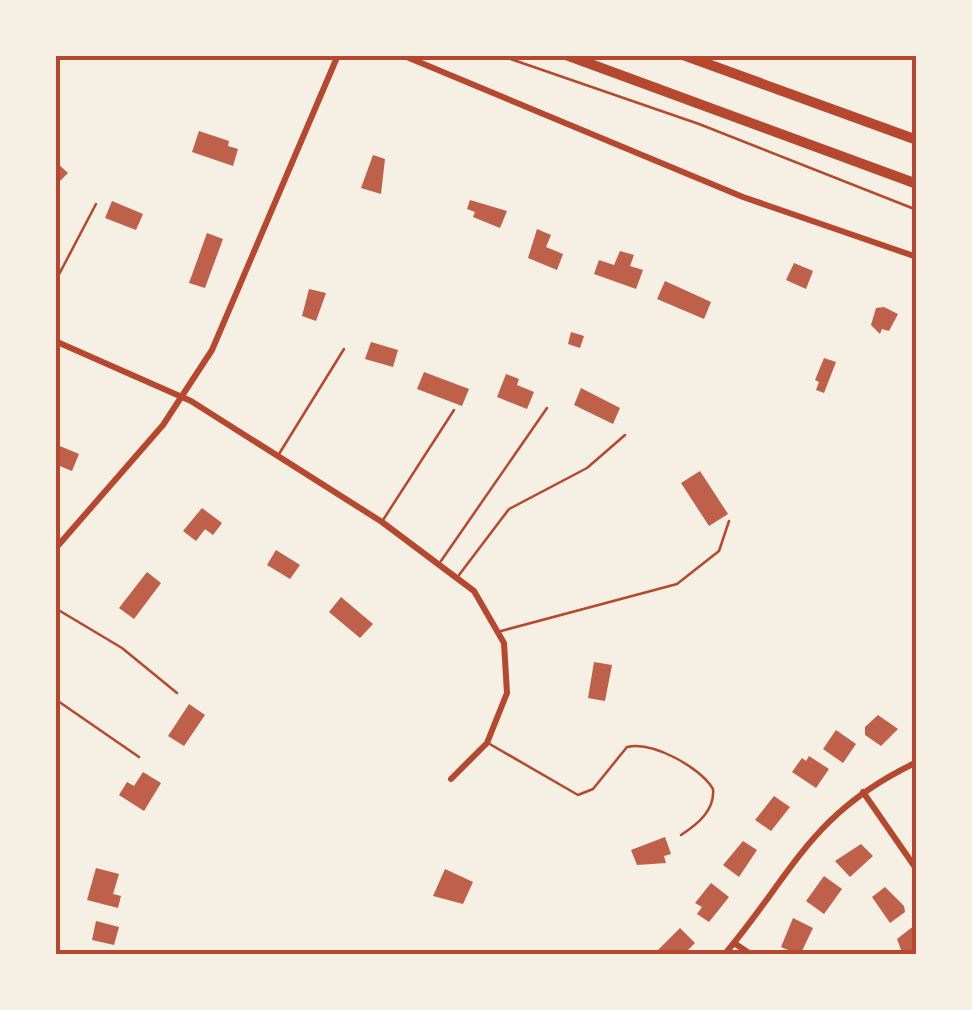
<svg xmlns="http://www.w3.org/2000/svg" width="972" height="1010" font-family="Helvetica,sans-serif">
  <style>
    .building { fill: #bf614a }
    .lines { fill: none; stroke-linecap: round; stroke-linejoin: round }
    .path { stroke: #b5482f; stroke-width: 2.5 }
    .service { stroke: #b5482f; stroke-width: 2.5 }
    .minor { stroke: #b5482f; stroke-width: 6 }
    .trunk { stroke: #b5482f; stroke-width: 10 }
    .neatline { fill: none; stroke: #b5482f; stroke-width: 4 }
  </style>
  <rect width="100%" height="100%" fill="#f6efe4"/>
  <g class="building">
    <path d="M 199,131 L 229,141 L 228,146 L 238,149 L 233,166 L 192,152 Z"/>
    <path d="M 373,155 L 385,159 L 381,194 L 361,188 Z"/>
    <path d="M 55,161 L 68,173 L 55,186 Z"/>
    <path d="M 470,200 L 507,211 L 500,228 L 473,217 L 475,212 L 467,209 Z"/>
    <path d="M 112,201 L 143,214 L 136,230 L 105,218 Z"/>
    <path d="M 537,229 L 551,235 L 546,247 L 563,254 L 557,270 L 528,258 Z"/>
    <path d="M 207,233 L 223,239 L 205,288 L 189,283 Z"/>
    <path d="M 620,251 L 634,255 L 630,266 L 643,270 L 636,289 L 594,274 L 599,260 L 614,265 Z"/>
    <path d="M 794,263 L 813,271 L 806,289 L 786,280 Z"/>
    <path d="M 665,281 L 711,302 L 704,319 L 657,299 Z"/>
    <path d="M 309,289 L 326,293 L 316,321 L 302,316 Z"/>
    <path d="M 884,307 L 898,314 L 889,331 L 882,329 L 880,334 L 871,325 L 876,308 Z"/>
    <path d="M 571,332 L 584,336 L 580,348 L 568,344 Z"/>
    <path d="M 371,342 L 398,350 L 393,367 L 365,359 Z"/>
    <path d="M 824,358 L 836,362 L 824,393 L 816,390 L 819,382 L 815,380 Z"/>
    <path d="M 424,372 L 469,389 L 462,406 L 417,389 Z"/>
    <path d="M 506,374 L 519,379 L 517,385 L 534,392 L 527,409 L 497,397 Z"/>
    <path d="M 581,388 L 620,408 L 613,424 L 574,405 Z"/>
    <path d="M 55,444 L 79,454 L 72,471 L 55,464 Z"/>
    <path d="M 700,471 L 728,514 L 709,526 L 681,483 Z"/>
    <path d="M 202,508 L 222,523 L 213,535 L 205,529 L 196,541 L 183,531 Z"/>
    <path d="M 276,550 L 300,565 L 290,579 L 267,565 Z"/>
    <path d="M 147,572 L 161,583 L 134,619 L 119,608 Z"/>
    <path d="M 341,597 L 373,624 L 360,638 L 329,612 Z"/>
    <path d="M 594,662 L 612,665 L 605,701 L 588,698 Z"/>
    <path d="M 189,704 L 205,715 L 184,746 L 168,736 Z"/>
    <path d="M 878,715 L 898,729 L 881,746 L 865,735 L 865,727 Z"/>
    <path d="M 836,730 L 856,744 L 843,763 L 823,749 Z"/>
    <path d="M 809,756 L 829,769 L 816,788 L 792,772 L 802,758 L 806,761 Z"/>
    <path d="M 143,772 L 161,783 L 144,811 L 119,795 L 127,782 L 134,786 Z"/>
    <path d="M 774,796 L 790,807 L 771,831 L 755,820 Z"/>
    <path d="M 665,837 L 671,854 L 664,856 L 666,863 L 637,865 L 631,850 Z"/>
    <path d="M 743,841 L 757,850 L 739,877 L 723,865 Z"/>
    <path d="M 861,844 L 873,856 L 850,877 L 835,861 Z"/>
    <path d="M 96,868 L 119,874 L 113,894 L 121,896 L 118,908 L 87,900 Z"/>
    <path d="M 445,869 L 473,882 L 463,904 L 433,896 Z"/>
    <path d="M 824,876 L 842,889 L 824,914 L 806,901 Z"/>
    <path d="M 711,883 L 729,897 L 709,922 L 697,914 L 702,907 L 695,903 Z"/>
    <path d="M 885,887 L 904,906 L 905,912 L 890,923 L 872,897 Z"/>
    <path d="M 793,918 L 813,928 L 800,955 L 781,947 Z"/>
    <path d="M 96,921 L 119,927 L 114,945 L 92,940 Z"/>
    <path d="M 915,925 L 917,953 L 903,955 L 897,939 Z"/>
    <path d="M 680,928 L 695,943 L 683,955 L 663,955 L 658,950 Z"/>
  </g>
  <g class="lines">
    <path class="path" d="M 499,55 L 699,124 L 917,210"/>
    <g class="service">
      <path d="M 55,282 L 96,204"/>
      <path d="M 279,454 L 344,349"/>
      <path d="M 383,520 L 454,410"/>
      <path d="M 441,561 L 547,408"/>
      <path d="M 459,575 L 509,509 L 587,468 L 625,435"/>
      <path d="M 55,608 L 122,648 L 177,693"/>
      <path d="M 501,631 L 677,584 L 719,551 L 729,521"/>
      <path d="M 55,699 L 139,757"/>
      <path d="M 488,743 L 578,795 L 593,789 L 627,747 C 652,741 700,767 713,789 C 715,810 698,824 681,835"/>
    </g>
    <g class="minor">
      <path d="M 402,55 L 743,197 L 917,257"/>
      <path d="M 55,341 L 191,401 L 382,522 L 474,591 L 504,643 L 507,693 L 487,743 L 451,779"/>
      <path d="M 55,549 L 163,425 L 212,350 L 338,55"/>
      <path d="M 863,792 L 917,870"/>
      <path d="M 734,943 L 752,955"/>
      <path d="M 724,955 C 794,872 810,813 917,762"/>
    </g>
    <g class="trunk">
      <path d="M 566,55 L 917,184"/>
      <path d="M 683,55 L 917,140"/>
    </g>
  </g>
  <rect width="972" height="1010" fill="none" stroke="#f6efe4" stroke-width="115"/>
  <rect x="58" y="58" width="856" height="894" class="neatline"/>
</svg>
